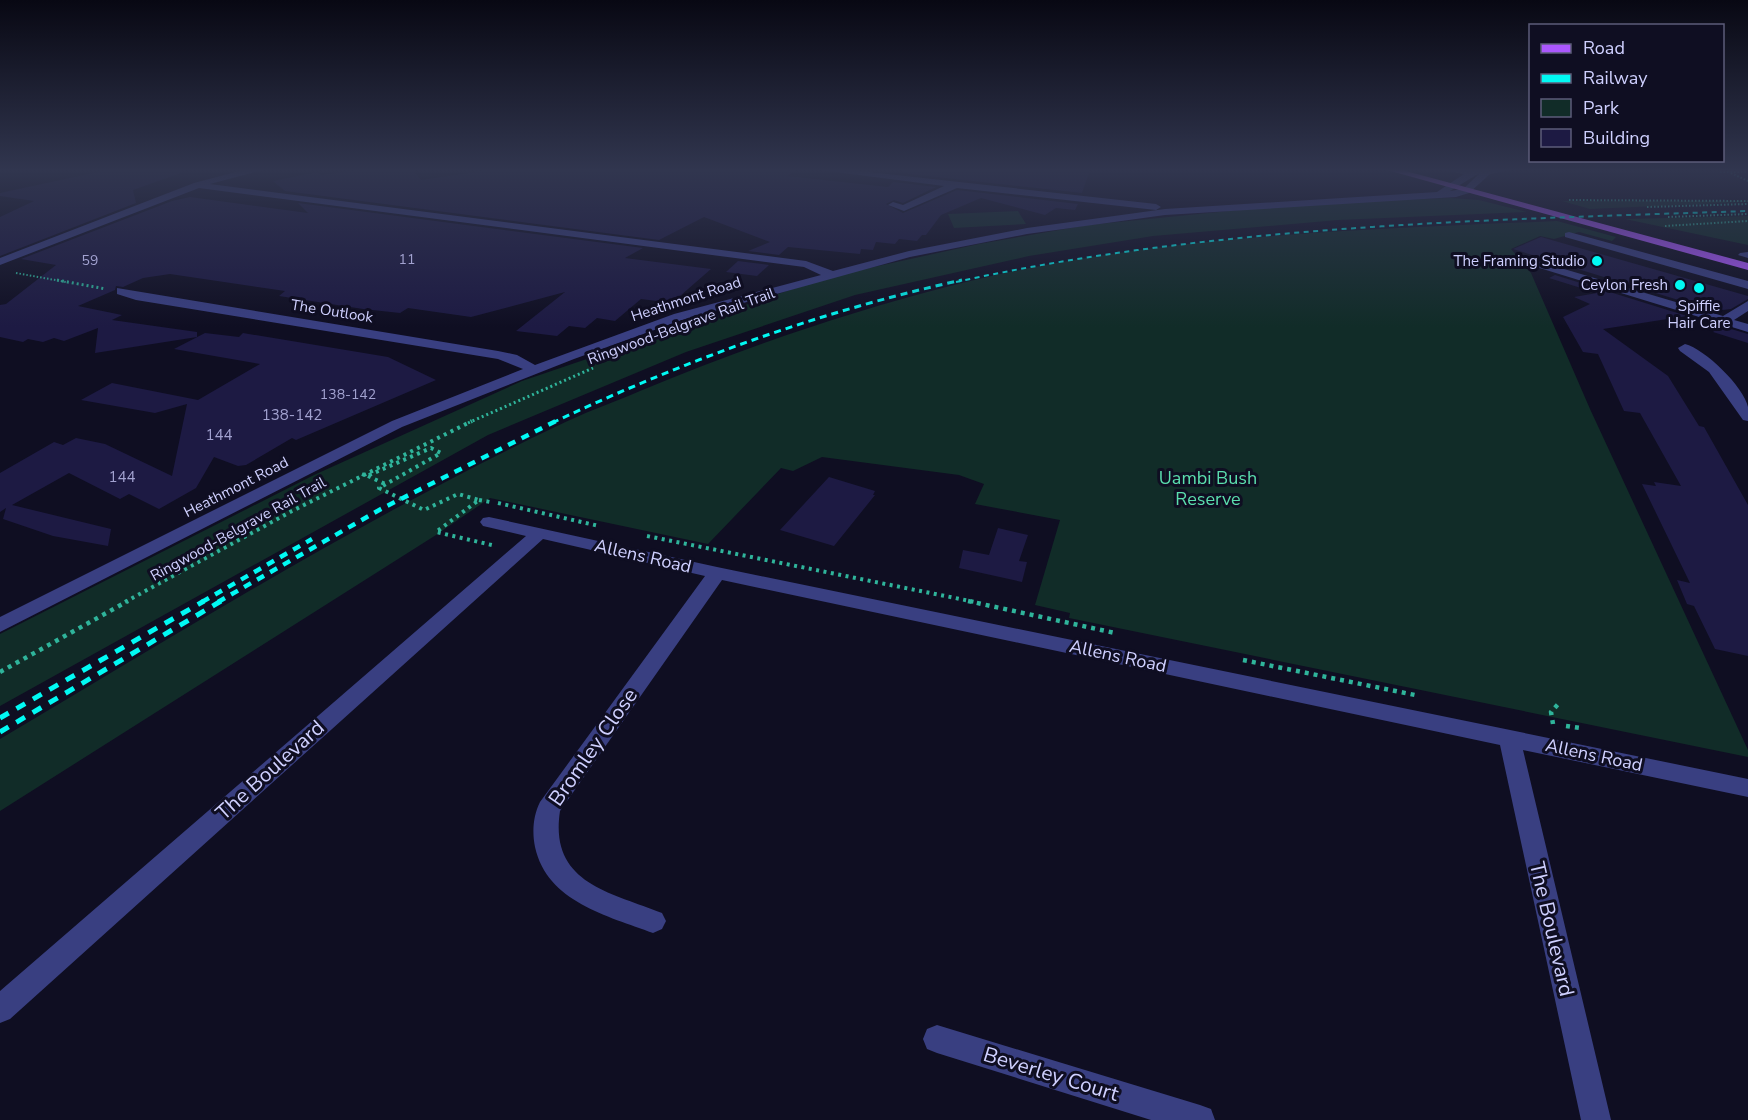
<svg xmlns="http://www.w3.org/2000/svg" width="1748" height="1120" font-family="'Nunito Sans',sans-serif">
  <style>
    .green { fill: #112c28 }
    .building { fill: #1d1a43 }
    .lines { fill: none; stroke-linecap: round; stroke-linejoin: round }
    .path-far3 { stroke: #2fb49b; stroke-width: 2; stroke-dasharray: 1.5 2; stroke-linecap: butt }
    .path-far2 { stroke: #2fb49b; stroke-width: 3; stroke-dasharray: 2 3; stroke-linecap: butt }
    .path-far1 { stroke: #2fb49b; stroke-width: 4; stroke-dasharray: 3 4.5; stroke-linecap: butt }
    .path { stroke: #2fb49b; stroke-width: 4.5; stroke-dasharray: 4 5; stroke-linecap: butt }
    .minor { fill: #393f81; fill-rule: evenodd }
    .major { fill: #ab57fe; fill-rule: evenodd }
    .rail-far3 { stroke: #01f9f4; stroke-width: 2; stroke-dasharray: 5 4.5; stroke-linecap: butt }
    .rail-far2 { stroke: #01f9f4; stroke-width: 3; stroke-dasharray: 7 5; stroke-linecap: butt }
    .rail-far1 { stroke: #01f9f4; stroke-width: 4.5; stroke-dasharray: 8 7; stroke-linecap: butt }
    .rail { stroke: #01f9f4; stroke-width: 5; stroke-dasharray: 10 9; stroke-linecap: butt }
    .poi-dot { fill: #01f9f4; stroke: #0f0e22; stroke-width: 2 }
    .labels { text-anchor: middle; dominant-baseline: central; stroke-width: 6; stroke-linejoin: round; paint-order: stroke }
    .far-number-label { font-size: 14px; fill: #a2a2d0 }
    .far-poi-label { font-size: 15px; fill: #cfd0ff; stroke: #0f0e22; text-anchor: end }
    .far-street-label { font-size: 15px; fill: #cfd0ff; stroke: #0f0e22 }
    .number-label { font-size: 15px; fill: #a2a2d0 }
    .park-label { font-size: 18px; fill: #5bdfae; stroke: #0f0e22 }
    .street-label { font-size: 18px; fill: #cfd0ff; stroke: #0f0e22 }
    .near-street-label { font-size: 21px; fill: #cfd0ff; stroke: #0f0e22 }
  </style>
  <rect width="100%" height="100%" fill="#0f0e22"/>
  <g class="green">
    <path d="M 1451,198 L 1479,200 L 1527,212 L 1338,220 L 1153,236 L 1029,256 L 855,295 L 686,352 L 488,435 L 0,706 L 0,634 L 314,475 L 522,381 L 828,277 L 979,244 L 1088,225 L 1310,203 Z"/>
    <path d="M 1562,201 L 1748,201 L 1748,202 L 1590,209 Z"/>
    <path d="M 1018,211 L 1026,224 L 954,228 L 948,214 Z"/>
    <path d="M 1748,216 L 1748,245 L 1625,219 Z"/>
    <path d="M 1557,221 L 1616,237 L 1612,241 L 1579,232 L 1554,239 L 1540,236 L 1511,249 L 1531,273 L 1590,409 L 1748,750 L 1748,757 L 1069,618 L 1070,613 L 1035,605 L 1060,520 L 975,504 L 984,484 L 959,475 L 822,457 L 793,471 L 781,468 L 708,544 L 490,498 L 436,535 L 0,811 L 0,739 C 182,631 364,518 555,427 C 583,413 612,403 640,391 C 740,349 845,313 950,286 C 1149,235 1354,230 1557,221 Z"/>
  </g>
  <g class="building">
    <path d="M 107,170 L 181,170 L 181,173 L 133,190 L 136,203 L 0,256 L 0,217 L 34,201 L 0,196 L 0,193 Z"/>
    <path d="M 357,170 L 413,170 L 421,180 L 489,170 L 797,170 L 787,176 L 888,187 L 893,182 L 936,187 L 903,203 L 894,200 L 886,204 L 903,213 L 957,190 L 1078,204 L 1075,210 L 1056,208 L 1045,215 L 981,198 L 941,215 L 926,235 L 922,235 L 917,241 L 899,239 L 895,244 L 876,242 L 873,250 L 861,249 L 860,254 L 788,247 L 779,255 L 748,251 L 770,242 L 704,217 L 659,240 L 285,191 L 273,181 L 318,172 L 322,175 Z"/>
    <path d="M 904,170 L 1090,170 L 1082,193 L 901,173 Z"/>
    <path d="M 190,197 L 308,213 L 298,203 L 643,248 L 625,258 L 711,269 L 672,303 L 641,299 L 615,321 L 597,318 L 585,328 L 569,326 L 557,336 L 516,331 L 565,292 L 471,317 L 408,308 L 400,313 L 363,309 L 279,296 L 285,291 L 170,274 L 143,278 L 123,287 L 116,286 L 115,290 L 78,306 L 122,315 L 112,320 L 197,332 L 197,337 L 95,353 L 98,328 L 64,341 L 54,338 L 43,342 L 28,339 L 23,342 L 0,337 L 0,305 L 6,304 L 56,265 L 21,259 L 172,201 Z"/>
    <path d="M 1541,237 L 1748,296 L 1748,299 L 1731,309 L 1714,311 L 1513,249 Z"/>
    <path d="M 738,261 L 769,265 L 757,276 L 726,272 Z"/>
    <path d="M 1555,275 L 1687,316 L 1603,329 L 1668,376 L 1699,426 L 1704,427 L 1748,505 L 1748,656 L 1715,649 L 1694,606 L 1687,604 L 1677,580 L 1690,583 L 1642,484 L 1656,486 L 1654,482 L 1681,486 L 1640,413 L 1624,411 L 1598,354 L 1583,352 L 1563,317 L 1590,304 L 1574,297 L 1597,293 L 1549,278 Z"/>
    <path d="M 1721,326 L 1748,334 L 1748,343 L 1713,332 Z"/>
    <path d="M 205,333 L 239,337 L 243,333 L 388,357 L 436,380 L 296,440 L 292,438 L 246,465 L 238,466 L 214,457 L 196,488 L 159,509 L 129,494 L 120,499 L 69,473 L 12,505 L 111,529 L 108,546 L 53,536 L 3,519 L 6,508 L 0,512 L 0,473 L 54,442 L 63,445 L 76,438 L 105,444 L 172,476 L 187,404 L 155,413 L 81,400 L 112,383 L 198,400 L 260,364 L 174,349 Z"/>
    <path d="M 829,477 L 875,491 L 873,495 L 875,495 L 834,546 L 780,530 Z"/>
    <path d="M 998,528 L 1028,535 L 1019,561 L 1027,562 L 1022,582 L 959,568 L 963,550 L 989,555 Z"/>
  </g>
  <g class="lines">
    <g class="path-far3">
      <path d="M 1720,172 L 1748,172"/>
      <path d="M 1731,173 L 1748,181"/>
      <path d="M 1569,200 L 1748,201"/>
      <path d="M 1647,207 L 1748,204"/>
      <path d="M 1668,217 L 1748,214"/>
      <path d="M 1665,226 L 1748,221"/>
      <path d="M 16,273 L 66,282"/>
    </g>
    <g class="path-far2">
      <path d="M 57,280 L 106,289"/>
      <path d="M 468,423 L 593,368"/>
    </g>
    <g class="path-far1">
      <path d="M 362,474 L 367,476 L 431,448 L 441,453 L 379,488 L 424,510 L 458,494 L 479,500 L 436,532 L 496,546"/>
      <path d="M 368,476 L 385,484"/>
      <path d="M 479,500 L 490,502"/>
      <path d="M 498,503 L 599,526"/>
      <path d="M 647,536 L 975,602"/>
      <path d="M 125,602 L 292,511 L 472,421"/>
    </g>
    <g class="path">
      <path d="M 968,601 L 1115,633"/>
      <path d="M 1243,660 L 1415,695"/>
      <path d="M 0,672 L 128,601"/>
      <path d="M 1553,724 L 1551,712 L 1559,703"/>
      <path d="M 1566,726 L 1580,728"/>
    </g>
    <g class="minor">
      <path d="M 243,170 L 263,170 L 210,184 L 806,261 L 833,271 L 909,251 L 1027,228 L 1165,209 L 1437,192 L 1464,174 L 1440,170 L 1511,170 L 1490,174 L 1469,193 L 1456,197 L 1165,215 L 1027,234 L 910,257 L 682,320 L 574,359 L 402,427 L 0,632 L 0,617 L 392,421 L 523,369 L 498,359 L 136,300 L 117,294 L 117,288 L 498,351 L 517,355 L 535,365 L 674,314 L 821,275 L 804,267 L 199,188 L 0,265 L 0,258 L 194,183 ZM 1479,174 L 1463,189 L 1450,191 L 1476,175 Z"/>
      <path d="M 820,170 L 851,170 L 1156,204 L 1161,207 L 1156,210 L 957,188 L 904,211 L 888,205 L 893,202 L 903,205 L 944,186 Z"/>
      <path d="M 1569,232 L 1748,281 L 1748,289 L 1565,237 L 1565,233 Z"/>
      <path d="M 1748,252 L 1748,258 L 1738,255 L 1740,253 Z"/>
      <path d="M 1537,261 L 1723,316 L 1748,301 L 1748,311 L 1734,320 L 1748,324 L 1748,332 L 1533,266 L 1531,264 Z"/>
      <path d="M 1685,344 C 1705,349 1744,387 1748,407 C 1748,411 1748,417 1748,421 L 1743,420 L 1709,372 L 1680,351 L 1678,348 Z"/>
      <path d="M 489,517 L 717,567 L 1748,779 L 1748,797 L 1523,750 L 1611,1120 L 1581,1120 L 1500,745 L 722,580 L 560,811 C 549,883 609,892 662,913 L 666,921 L 662,929 L 653,933 C 608,916 547,902 535,847 C 532,832 533,816 540,802 L 705,576 L 543,539 L 10,1019 L 0,1023 L 0,991 L 526,536 L 483,526 L 480,522 L 483,518 Z"/>
      <path d="M 937,1025 L 1200,1105 L 1211,1109 L 1215,1120 L 1151,1120 L 937,1053 L 927,1049 L 923,1039 L 927,1029 Z"/>
    </g>
    <path class="major" d="M 1387,170 L 1402,170 L 1748,263 L 1748,270 Z"/>
    <path class="rail-far3" d="M 956,282 C 1216,225 1482,220 1748,211"/>
    <path class="rail-far2" d="M 552,423 C 683,361 821,311 962,280"/>
    <g class="rail-far1">
      <path d="M 202,602 L 312,539"/>
      <path d="M 218,602 L 381,509 L 556,421"/>
    </g>
    <g class="rail">
      <path d="M 0,718 L 204,601"/>
      <path d="M 0,732 L 221,601"/>
    </g>
  </g>
  <linearGradient id="sky" x2="0" y2="1"><stop stop-color="#080813"/><stop offset="0.52" stop-color="#31364f"/><stop offset="1" stop-color="#31364f" stop-opacity="0"/></linearGradient>
  <rect width="1748" height="327" fill="url(#sky)"/>
  <g class="poi-dot">
    <circle cx="1597" cy="261" r="6"/>
    <circle cx="1680" cy="285" r="6"/>
    <circle cx="1699" cy="288" r="6"/>
  </g>
  <g class="labels">
    <g class="far-number-label">
      <text x="407" y="259">11</text>
      <text x="90" y="260">59</text>
      <text x="348" y="394">138-142</text>
    </g>
    <g class="far-poi-label">
      <text x="1585" y="261">The Framing Studio</text>
      <text x="1668" y="285">Ceylon Fresh</text>
      <text x="1699" y="306" text-anchor="middle">Spiffie<tspan x="1699" dy="17">Hair Care</tspan></text>
    </g>
    <g class="far-street-label">
      <text transform="translate(686 299) rotate(-18)">Heathmont Road</text>
      <text transform="translate(332 311) rotate(9)">The Outlook</text>
      <text transform="translate(681 326) rotate(-20)">Ringwood-Belgrave Rail Trail</text>
      <text transform="translate(236 487) rotate(-27)">Heathmont Road</text>
      <text transform="translate(238 529) rotate(-29)">Ringwood-Belgrave Rail Trail</text>
    </g>
    <g class="number-label">
      <text x="292" y="415">138-142</text>
      <text x="219" y="435">144</text>
      <text x="122" y="477">144</text>
    </g>
    <g class="park-label">
      <text x="1208" y="478">Uambi Bush<tspan x="1208" dy="21">Reserve</tspan></text>
    </g>
    <g class="street-label">
      <text transform="translate(643 556) rotate(13)">Allens Road</text>
      <text transform="translate(1118 656) rotate(12)">Allens Road</text>
      <text transform="translate(1594 755) rotate(12)">Allens Road</text>
    </g>
    <g class="near-street-label">
      <text transform="translate(593 747) rotate(-55)">Bromley Close</text>
      <text transform="translate(270 770) rotate(-42)">The Boulevard</text>
      <text transform="translate(1552 929) rotate(77)">The Boulevard</text>
      <text transform="translate(1051 1074) rotate(17)">Beverley Court</text>
    </g>
  </g>
  <rect x="1529" y="24" width="195" height="138" fill="#0f0e22" stroke="#5c5c7a" stroke-width="1.5"/>
  <rect x="1541" y="44" width="30" height="9" fill="#ab57fe" stroke="#5c5c7a" stroke-width="1.5"/>
  <text x="1583" y="54" font-size="18" fill="#cfd0ff">Road</text>
  <rect x="1541" y="74" width="30" height="9" fill="#01f9f4" stroke="#5c5c7a" stroke-width="1.5"/>
  <text x="1583" y="84" font-size="18" fill="#cfd0ff">Railway</text>
  <rect x="1541" y="99" width="30" height="18" fill="#112c28" stroke="#5c5c7a" stroke-width="1.5"/>
  <text x="1583" y="114" font-size="18" fill="#cfd0ff">Park</text>
  <rect x="1541" y="129" width="30" height="18" fill="#1d1a43" stroke="#5c5c7a" stroke-width="1.5"/>
  <text x="1583" y="144" font-size="18" fill="#cfd0ff">Building</text>
</svg>
